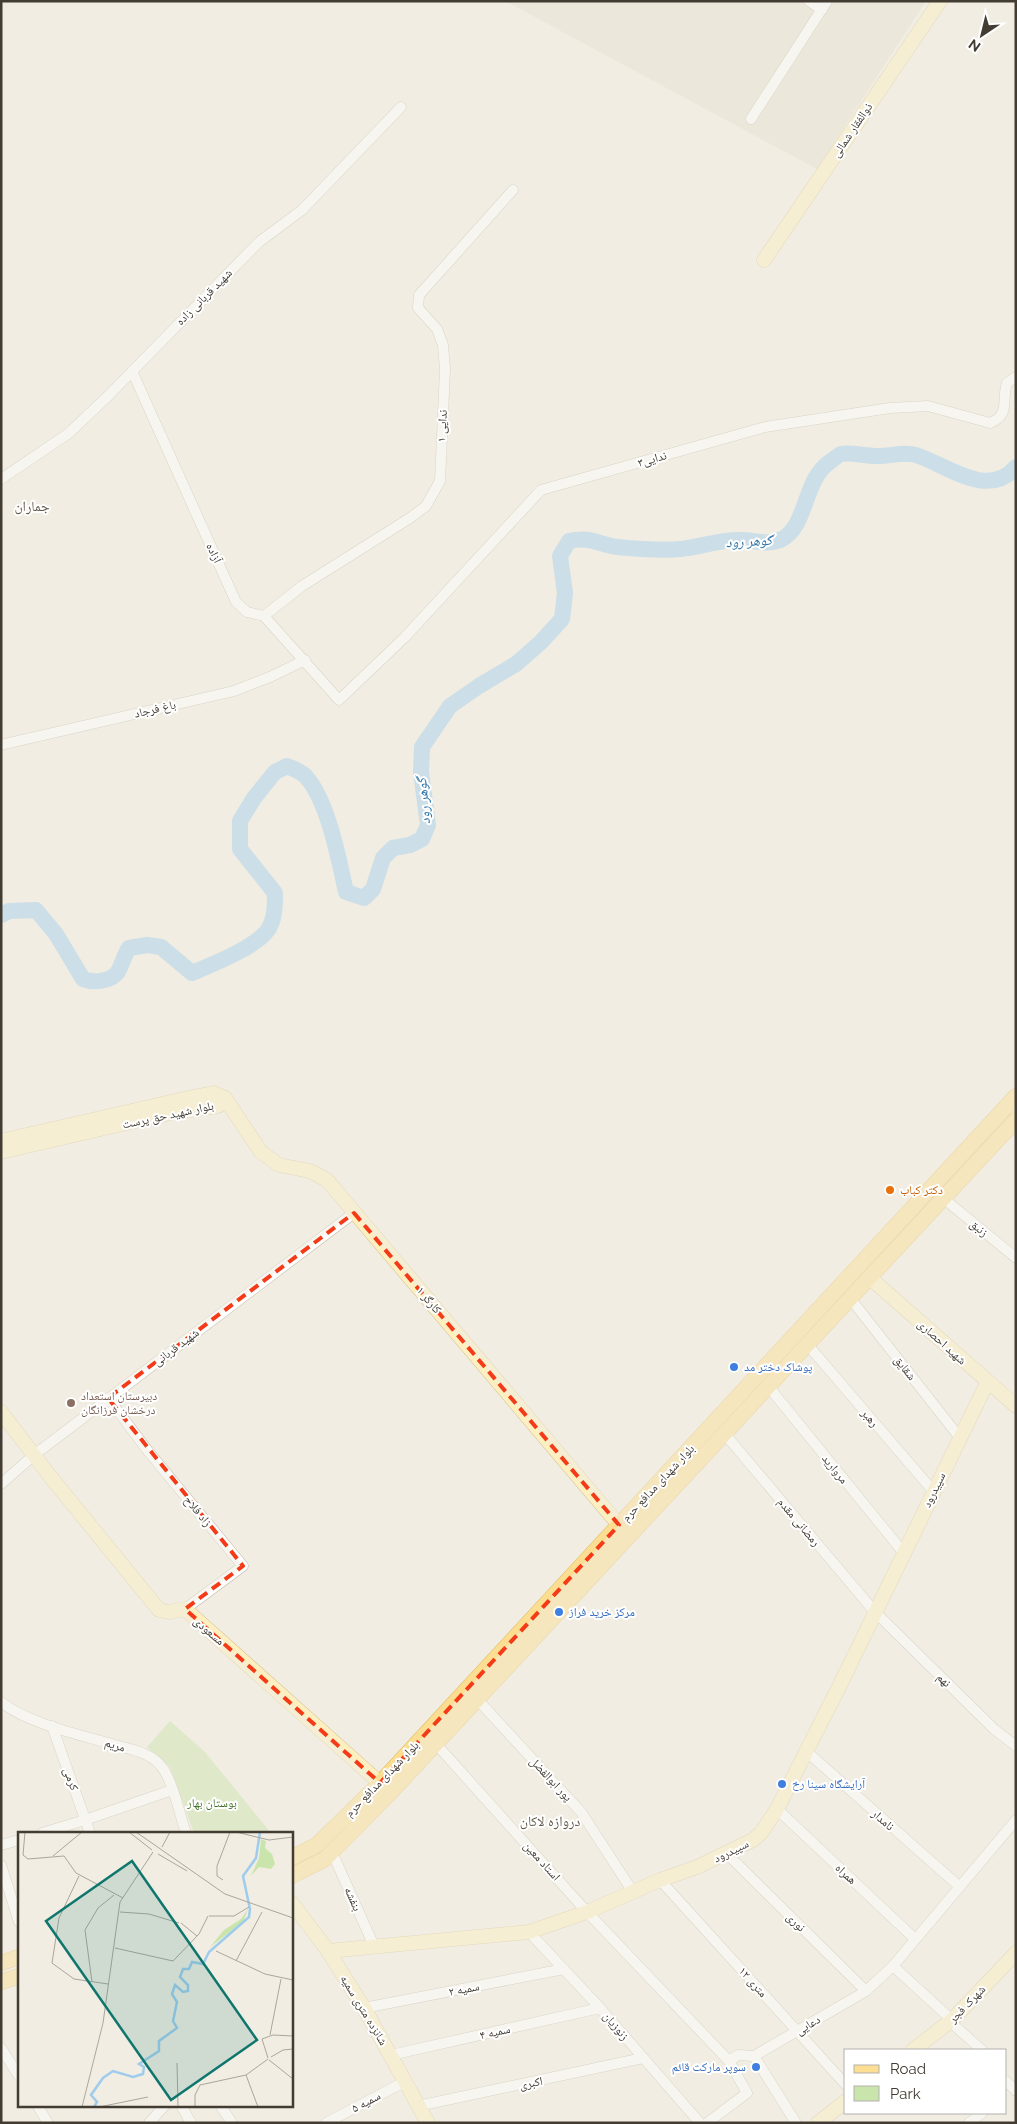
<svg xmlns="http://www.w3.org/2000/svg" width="1017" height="2124" font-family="Raleway,'Noto Naskh Arabic',sans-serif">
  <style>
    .residential { fill: #e5dfd1 }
    .green { fill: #cae5ab }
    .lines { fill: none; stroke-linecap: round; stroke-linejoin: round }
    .river { stroke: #9fcced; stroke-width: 16 }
    .street-casing { stroke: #bfb7a8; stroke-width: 11 }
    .secondary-casing { stroke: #d0c093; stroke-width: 15 }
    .primary-casing { stroke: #dfbb62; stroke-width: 16 }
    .street { stroke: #fff; stroke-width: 10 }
    .secondary { stroke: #fdefc0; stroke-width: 14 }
    .primary { stroke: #fbde91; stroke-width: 15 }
    .marked { fill: none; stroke: #f43a16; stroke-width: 4; stroke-dasharray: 10 6; stroke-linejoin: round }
    .food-dot { fill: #e8710a; stroke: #fff; stroke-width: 2 }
    .shop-dot { fill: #3f7fe0; stroke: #fff; stroke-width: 2 }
    .education-dot { fill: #8d6e63; stroke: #fff; stroke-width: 2 }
    .labels { text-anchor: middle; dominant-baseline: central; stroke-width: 4; stroke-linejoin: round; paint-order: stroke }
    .street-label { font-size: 12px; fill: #423c33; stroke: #fff }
    .food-label { font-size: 12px; fill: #c56008; stroke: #fff; text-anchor: start }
    .shop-label { font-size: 12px; fill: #366cbe; stroke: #fff; text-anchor: start }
    .education-label { font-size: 12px; fill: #785e54; stroke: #fff; text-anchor: start }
    .park-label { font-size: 12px; fill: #437129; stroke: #fff }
    .neighbourhood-label { font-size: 14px; fill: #645a4b; stroke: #fff }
    .water-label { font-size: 14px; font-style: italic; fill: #3075aa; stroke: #fff }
    .inset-river { fill: none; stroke: #9fcced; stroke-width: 2.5 }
    .inset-road { fill: none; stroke: #aba69c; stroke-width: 1 }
    .view { fill: #0f766e; fill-opacity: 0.15; stroke: #0f766e; stroke-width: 2.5 }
    .inset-edge { fill: none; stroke: #423c33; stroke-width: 2.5 }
  </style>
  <rect width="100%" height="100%" fill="#f1ede2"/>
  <path class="residential" d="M 505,1 L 926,1 L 817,169 Z"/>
  <path class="green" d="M 170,1721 L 205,1752 L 271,1833 L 194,1833 L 170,1767 L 147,1747 Z"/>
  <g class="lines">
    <path class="river" d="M 1,915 L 9,911 L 36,910 L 56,934 L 83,979 C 93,983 109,982 117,973 C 121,968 124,955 129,948 L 147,945 L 161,947 L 192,973 C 213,964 254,948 267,931 C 275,921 275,905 275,893 L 240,849 L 240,821 L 254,798 L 275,772 L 287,766 C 294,769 303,772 307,778 C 328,802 339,860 346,892 L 364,898 L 373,889 L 383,858 L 393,848 L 410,845 L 422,839 L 428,825 L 421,772 L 422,747 L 450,706 L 479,686 L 516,664 L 541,642 L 562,619 L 565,593 L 560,556 L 569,541 C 590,536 598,544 617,547 C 638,549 661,551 681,549 C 701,547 721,539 741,540 C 755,540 768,546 782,539 C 808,525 803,479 831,461 C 834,459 838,455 841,454 C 851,452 865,456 875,456 C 888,457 904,451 916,455 C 947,465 988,500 1016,467"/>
    <defs>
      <g id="street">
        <path d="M 809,1 L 822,10"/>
        <path d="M 751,119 L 827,1"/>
        <path d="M 132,371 L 236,602 L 247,612 L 264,616 L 339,700 L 405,637 L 541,490 L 765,427 L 890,408 L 928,406 L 990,423 C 1011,415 1001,400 1007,383 L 1016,377"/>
        <path d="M 1,479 L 69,433 L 108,396 L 259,242 L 302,210 L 401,107"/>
        <path d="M 264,616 L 302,586 L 410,518 L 426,506 L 440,481 L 445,369 L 443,345 L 437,329 L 418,308 L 419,295 L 513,190"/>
        <path d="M 1,745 L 234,691 L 270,677 L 305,660"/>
        <path d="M 943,1198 L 1016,1258"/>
        <path d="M 850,1298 L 960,1438"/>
        <path d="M 807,1344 L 934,1492"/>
        <path d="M 768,1386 L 903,1552"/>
        <path d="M 108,1398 L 148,1451 L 243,1566 L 185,1609"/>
        <path d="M 724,1433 L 874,1611 L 995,1730 L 1016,1746"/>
        <path d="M 1,1484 L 34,1455 L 354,1213"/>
        <path d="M 477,1699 L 581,1812 L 633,1892"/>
        <path d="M 1,1702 C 28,1724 85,1736 119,1746 C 133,1750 150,1753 160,1765 C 172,1777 180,1816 186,1833"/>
        <path d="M 52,1726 L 90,1833"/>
        <path d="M 436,1744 L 587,1912 L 729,2061 L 738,2055 L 754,2056 L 866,1991 L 893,1966 L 1016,1820"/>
        <path d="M 806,1751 L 960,1887"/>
        <path d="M 777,1809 L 915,1939"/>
        <path d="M 42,1833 L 85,1820 L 172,1790"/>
        <path d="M 1,1845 L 19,1840"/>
        <path d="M 332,1852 L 374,1946"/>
        <path d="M 726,1853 L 866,1991"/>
        <path d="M 1,1865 L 19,1922"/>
        <path d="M 660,1880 L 846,2085"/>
        <path d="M 529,1932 L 600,2008 L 700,2123"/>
        <path d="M 893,1966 L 952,2020"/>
        <path d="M 364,2008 L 564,1969"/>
        <path d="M 956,2027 L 982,2050"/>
        <path d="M 1,2048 L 19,2076"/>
        <path d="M 391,2055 L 600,2008"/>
        <path d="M 754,2056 L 796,2123"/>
        <path d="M 1006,2081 L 1016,2091"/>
        <path d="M 37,2105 L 48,2123"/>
        <path d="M 181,2105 L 191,2123"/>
        <path d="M 220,2105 L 232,2123"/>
        <path d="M 418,2106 L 643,2058"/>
        <path d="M 149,2123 L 165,2105"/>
        <path d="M 326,2123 L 406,2081"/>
        <path d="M 707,2123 L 747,2093 L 729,2061"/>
        <path d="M 969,2123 L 982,2113"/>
      </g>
      <g id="secondary">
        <path d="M 764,260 L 940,1"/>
        <path d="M 225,1098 L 261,1152 L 279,1165 L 310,1171 L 327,1180 L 619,1525"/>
        <path d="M 1,1141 L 188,1098 L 214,1093 L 225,1098"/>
        <path d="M 1,1152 L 170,1113 L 218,1106 L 225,1098"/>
        <path d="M 869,1277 L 1016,1406"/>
        <path d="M 1,1412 L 49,1475 L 159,1610 L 169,1612 L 185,1609 L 380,1783"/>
        <path d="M 291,1902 L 328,1951 L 364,2008 L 428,2123"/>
        <path d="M 328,1951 L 529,1932 L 587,1912 L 660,1880 L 697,1867 L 753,1840 L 761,1833 L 777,1809 L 840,1685 L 987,1383"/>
        <path d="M 913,2050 L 952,2020 L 1016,1953"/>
        <path d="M 818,2123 L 846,2101"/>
      </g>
      <g id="primary">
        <path d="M 291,1858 L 317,1845 L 380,1783 L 1016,1096"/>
        <path d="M 291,1876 L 325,1859 L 390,1793 L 1016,1120"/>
        <path d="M 1,1963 L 19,1957"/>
        <path d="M 1,1982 L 19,1976"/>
      </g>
    </defs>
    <use href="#street" class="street-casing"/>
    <use href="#secondary" class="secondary-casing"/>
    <use href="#primary" class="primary-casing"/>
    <use href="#street" class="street"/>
    <use href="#secondary" class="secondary"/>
    <use href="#primary" class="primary"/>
  </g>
  <path d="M0 0H1017V2124H0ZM 354,1213 L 619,1525 L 380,1783 L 185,1609 L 243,1566 L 108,1398 Z" fill="#f1ede2" fill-opacity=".55" fill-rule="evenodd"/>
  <path class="marked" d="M 354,1213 L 619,1525 L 380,1783 L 185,1609 L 243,1566 L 108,1398 Z"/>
  <circle class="food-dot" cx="890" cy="1190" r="5"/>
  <g class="shop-dot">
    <circle cx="734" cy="1367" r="5"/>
    <circle cx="559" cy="1612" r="5"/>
    <circle cx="782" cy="1784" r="5"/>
    <circle cx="756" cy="2067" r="5"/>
  </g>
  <circle class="education-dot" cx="71" cy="1403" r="5"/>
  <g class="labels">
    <g class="street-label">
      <text transform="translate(852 130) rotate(-56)">ذوالفقار شمالی</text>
      <text transform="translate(204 297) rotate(-45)">شهید قربانی زاده</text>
      <text transform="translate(442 426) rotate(-87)">ندایی ۱</text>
      <text transform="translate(652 459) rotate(-16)">ندایی۳</text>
      <text transform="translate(214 553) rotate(65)">آزاده</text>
      <text transform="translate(155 709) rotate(-13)">باغ فرجاد</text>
      <text transform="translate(168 1115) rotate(-12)">بلوار شهید حق پرست</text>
      <text transform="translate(979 1228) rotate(39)">زنبق</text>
      <text transform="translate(429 1300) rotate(50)">کارگر ۱</text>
      <text transform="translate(942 1342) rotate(42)">شهید احصاری</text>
      <text transform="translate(176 1347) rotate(-37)">شهید قربانی</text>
      <text transform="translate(905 1368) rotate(52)">شقایق</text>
      <text transform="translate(870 1418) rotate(50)">رهبر</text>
      <text transform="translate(835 1469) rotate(51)">مروارید</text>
      <text transform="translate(658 1483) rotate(-47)">بلوار شهدای مدافع حرم</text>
      <text transform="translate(934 1490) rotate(-64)">سپیدرود</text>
      <text transform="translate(198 1511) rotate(50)">زاد فلاح</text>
      <text transform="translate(799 1522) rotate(50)">رمضانی مقدم</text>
      <text transform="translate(209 1631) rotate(41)">مسعودی</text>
      <text transform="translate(944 1680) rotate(44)">نهم</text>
      <text transform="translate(115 1745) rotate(17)">مریم</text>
      <text transform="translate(71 1779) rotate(70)">کرمی</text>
      <text transform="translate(382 1779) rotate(-46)">بلوار شهدای مدافع حرم</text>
      <text transform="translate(551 1779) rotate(47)">پور ابوالفضل</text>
      <text transform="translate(883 1820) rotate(41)">نامدار</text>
      <text transform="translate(731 1851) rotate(-26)">سپیدرود</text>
      <text transform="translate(542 1861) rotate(48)">استاد معین</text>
      <text transform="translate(846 1874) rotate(43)">همراه</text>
      <text transform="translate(353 1899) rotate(66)">بنفشه</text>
      <text transform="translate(796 1922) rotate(45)">نوری</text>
      <text transform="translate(753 1982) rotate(48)">۱۲ متری</text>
      <text transform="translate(464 1989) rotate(-11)">سمیه ۲</text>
      <text transform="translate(967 2004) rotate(-46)">شهرک فجر</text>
      <text transform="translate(364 2010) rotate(59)">شانزده متری سمیه</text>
      <text transform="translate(808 2025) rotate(-31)">دعایی</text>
      <text transform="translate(616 2026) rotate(50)">زنوزیان</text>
      <text transform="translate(495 2032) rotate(-13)">سمیه ۴</text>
      <text transform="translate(531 2083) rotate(-11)">اکبری</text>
      <text transform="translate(366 2102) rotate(-28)">سمیه ۵</text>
    </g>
    <g class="food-label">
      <text x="900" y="1190">دکتر کباب</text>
    </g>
    <g class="shop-label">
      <text x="744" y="1367">پوشاک دختر مد</text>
      <text x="569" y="1612">مرکز خرید فراز</text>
      <text x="792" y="1784">آرایشگاه سینا رخ</text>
      <text x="746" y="2067" text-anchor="end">سوپر مارکت قائم</text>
    </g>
    <g class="education-label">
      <text x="81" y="1396">دبیرستان استعداد<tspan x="81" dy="14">درخشان فرزانگان</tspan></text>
    </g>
    <g class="park-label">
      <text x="212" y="1803">بوستان بهار</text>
    </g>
    <g class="neighbourhood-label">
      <text x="32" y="506">جماران</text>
      <text x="550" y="1821">دروازه لاکان</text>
    </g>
    <g class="water-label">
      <text transform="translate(749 541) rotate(-3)">گوهر رود</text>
      <text transform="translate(423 801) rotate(-95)">گوهر رود</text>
    </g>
  </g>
  <g transform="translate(18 1832)">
    <rect width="275" height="275" fill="#f1ede2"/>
    <path d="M 243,7 L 248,9 L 247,16 L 254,22 L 257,32 L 253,37 L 241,35 L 233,44 L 241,26 ZM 230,77 L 225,90 L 192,115 L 206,98 L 223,87 Z" fill="#cae5ab"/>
    <path class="inset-river" d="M 76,275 L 79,270 L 73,263 L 85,246 L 95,239 L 115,245 L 125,242 L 126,235 L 121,232 L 141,219 L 141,209 L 159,196 L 155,189 L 159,170 L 154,162 L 157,153 L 165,160 L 170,159 L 170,153 L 162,145 L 165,137 L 171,137 L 174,130 L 185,132 L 191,120 L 231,85 L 232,77 L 225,44 L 238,26 L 242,0"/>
    <path class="inset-road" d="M 7,0 L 5,23 L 10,27M 111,0 L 134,18M 118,0 L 207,62 L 275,86M 218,0 L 251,8 L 275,5M 144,15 L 152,0M 140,22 L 169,39M 35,24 L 64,0M 10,27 L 46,24 L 58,41 L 105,66M 205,48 L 199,44 L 199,34 L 212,0M 102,80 L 131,82 L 161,91M 191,84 L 216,84 L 231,75M 163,91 L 179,104M 97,116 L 155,129M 198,119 L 247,142 L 275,148M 155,129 L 181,102 L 190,84M 218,129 L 244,80M 34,131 L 41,86 L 61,44M 34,131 L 56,147 L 90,152M 74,150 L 67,98 L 80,76 L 96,63M 252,203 L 263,147M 253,225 L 265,218 L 275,217M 250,226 L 244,207 L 255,203 L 275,204M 251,228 L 275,247M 159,231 L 160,275M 228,243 L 240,275M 64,275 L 85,191 L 102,70 L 135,20M 81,275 L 130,265M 177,275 L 177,263 L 182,253 L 228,243 L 250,227"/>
    <path class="view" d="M 114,29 L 239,208 L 153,268 L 28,89 Z"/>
    <rect width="275" height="275" class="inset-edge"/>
  </g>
  <rect width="1017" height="2124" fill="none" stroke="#423c33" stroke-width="5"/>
  <rect x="844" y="2049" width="162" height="65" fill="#ffffff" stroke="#b3b1ad"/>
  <rect x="854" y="2065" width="25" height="8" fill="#fbde91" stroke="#b3b1ad"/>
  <text x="890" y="2074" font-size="15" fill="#423c33">Road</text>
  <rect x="854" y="2086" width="25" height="15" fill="#cae5ab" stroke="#b3b1ad"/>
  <text x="890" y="2099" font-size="15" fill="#423c33">Park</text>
  <g transform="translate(982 35) rotate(215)" stroke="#ffffff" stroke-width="4" paint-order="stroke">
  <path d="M0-4L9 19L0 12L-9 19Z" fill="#423c33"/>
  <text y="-8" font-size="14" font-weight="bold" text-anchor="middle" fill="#423c33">N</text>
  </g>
</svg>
